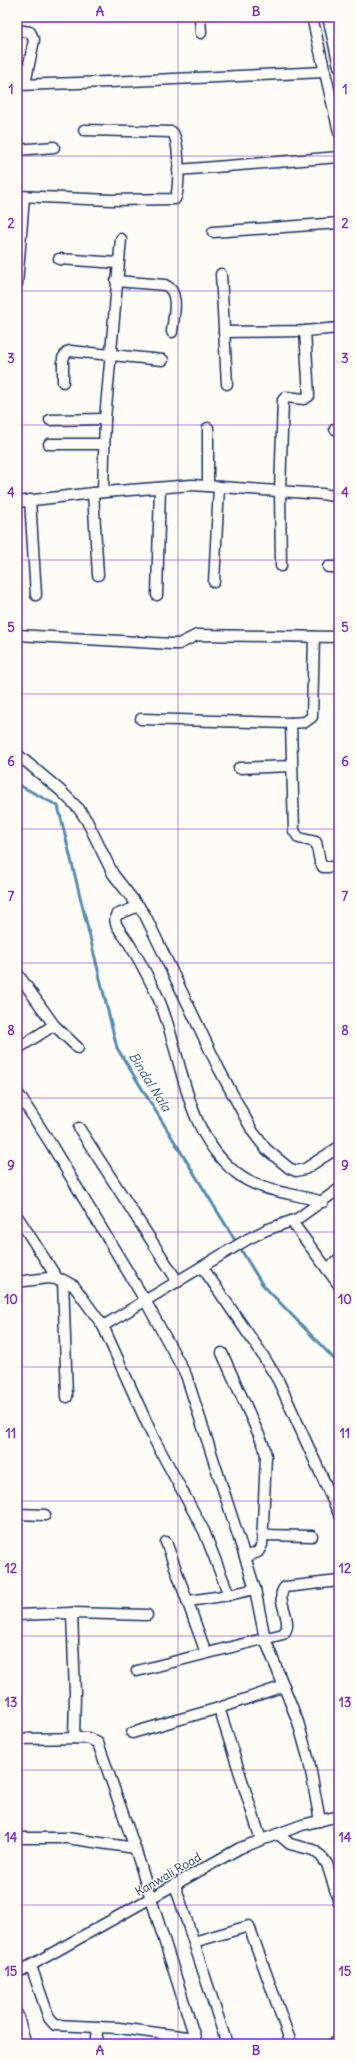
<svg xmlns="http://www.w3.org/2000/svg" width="356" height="2061" font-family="Delius,sans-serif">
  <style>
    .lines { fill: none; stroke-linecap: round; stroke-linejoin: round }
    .stream { stroke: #568bab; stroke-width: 3 }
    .minor-casing { stroke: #1b2f5e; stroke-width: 13 }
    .minor { stroke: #fdfcf7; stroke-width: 10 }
    .grid { fill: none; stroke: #7b2cbf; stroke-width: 1; stroke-opacity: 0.55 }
    .labels { text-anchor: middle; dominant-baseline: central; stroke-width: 3; stroke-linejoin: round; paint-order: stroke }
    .street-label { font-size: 12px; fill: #1b2f5e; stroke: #fdfcf7 }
    .water-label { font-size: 13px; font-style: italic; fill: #395d85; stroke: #fdfcf7 }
    .neatline { fill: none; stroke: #7b2cbf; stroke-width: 1.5 }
    .grid-label { font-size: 13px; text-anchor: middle; font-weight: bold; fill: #7b2cbf }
  </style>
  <rect width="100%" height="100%" fill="#fdfcf7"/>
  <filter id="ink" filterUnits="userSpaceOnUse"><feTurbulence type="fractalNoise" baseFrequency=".025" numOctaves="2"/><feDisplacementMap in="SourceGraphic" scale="8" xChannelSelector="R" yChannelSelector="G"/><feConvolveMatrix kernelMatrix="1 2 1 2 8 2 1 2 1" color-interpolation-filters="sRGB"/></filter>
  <g filter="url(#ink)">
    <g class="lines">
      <path class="stream" d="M 17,784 L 58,806 L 117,1048 L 262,1284 L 339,1364"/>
      <defs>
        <g id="minor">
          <path d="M 200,17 L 201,33"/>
          <path d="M 312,17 L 339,132"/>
          <path d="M 328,17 L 339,66"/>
          <path d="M 17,30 L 30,32 L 34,40 L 25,84"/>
          <path d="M 17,85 L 109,82 L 325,72"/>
          <path d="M 17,150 L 54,147"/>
          <path d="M 178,170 L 339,157"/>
          <path d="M 17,196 L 111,200 L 175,199 C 180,191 180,138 172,132 L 84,130"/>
          <path d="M 213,232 L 339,223"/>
          <path d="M 59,259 L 118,263"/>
          <path d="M 221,274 L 227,384"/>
          <path d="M 116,281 L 165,285 C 181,292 173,318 172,332"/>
          <path d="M 17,284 L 24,197"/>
          <path d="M 224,332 L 305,331 L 339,328"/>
          <path d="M 63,382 L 63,358 L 67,352 L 70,351 L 163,360"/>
          <path d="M 50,420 L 105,419"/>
          <path d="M 208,428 L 208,486"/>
          <path d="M 335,429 L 339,429"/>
          <path d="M 49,444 L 104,444"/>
          <path d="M 103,492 L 105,419 L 121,239"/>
          <path d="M 93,493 L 98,575"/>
          <path d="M 30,500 L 36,595"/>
          <path d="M 17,502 L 93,493 L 192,485 L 322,494 L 339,497"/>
          <path d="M 281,566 L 280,491 L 283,400 L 286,397 L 304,399 L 309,396 L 305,331"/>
          <path d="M 328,567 L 339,567"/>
          <path d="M 214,582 L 219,487"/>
          <path d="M 157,595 L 160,488"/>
          <path d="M 17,635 L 172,644 L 179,644 L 197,635 L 339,637"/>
          <path d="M 314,637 L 312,717 L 305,722 L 291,723 L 294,831 L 299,838 L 316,842 L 320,862 L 323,867 L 339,867"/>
          <path d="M 141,719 L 291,723"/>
          <path d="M 17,754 L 61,791 L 79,809 L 87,821 L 113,874 L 145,915 L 219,1069 L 253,1132 L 266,1149 L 289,1168 L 296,1171 L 305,1169 L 339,1147"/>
          <path d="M 239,768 L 292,766"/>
          <path d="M 139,906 L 116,915 C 115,919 115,921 116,924 C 120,932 127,939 131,947 C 141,962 149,979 157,995 C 183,1052 182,1129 235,1172 C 258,1192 294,1193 323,1202"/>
          <path d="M 17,973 L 54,1025 L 78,1048"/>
          <path d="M 17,1049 L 54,1025"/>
          <path d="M 17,1092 L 49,1141 L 146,1302 L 186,1375 L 245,1557 L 255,1589 L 265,1639 L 298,1722 L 309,1761 L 320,1821"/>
          <path d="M 79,1128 L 178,1282"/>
          <path d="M 17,1216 L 57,1278"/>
          <path d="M 292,1222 L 339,1285"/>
          <path d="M 203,1268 L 260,1351 L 278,1380 L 339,1514"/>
          <path d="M 327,1269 L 339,1259"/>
          <path d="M 63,1280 L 67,1397"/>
          <path d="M 17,1282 L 48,1278 L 63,1280 L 74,1286 L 103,1326 L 154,1439 L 204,1531 L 229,1595 L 255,1589"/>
          <path d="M 103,1326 L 248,1239 L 266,1230 L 297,1219 L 339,1189"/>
          <path d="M 222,1353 L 264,1446 L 266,1456 L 262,1545 L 258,1552 L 245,1557"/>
          <path d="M 17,1514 L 45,1515"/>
          <path d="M 262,1535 L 312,1536"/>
          <path d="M 166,1542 L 206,1653"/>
          <path d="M 189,1601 L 229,1595"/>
          <path d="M 72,1613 L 75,1693 L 74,1738"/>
          <path d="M 17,1615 L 72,1613 L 147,1615"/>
          <path d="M 137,1671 L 283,1634 C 296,1622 273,1599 285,1587 L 339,1581"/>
          <path d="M 219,1708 L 261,1840"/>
          <path d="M 132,1733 L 219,1708 L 284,1686"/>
          <path d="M 17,1739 L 88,1738 L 98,1743 L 135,1848 L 197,2044"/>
          <path d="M 278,1834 L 290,1844 L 313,1850 L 321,1856 L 327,1864 L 339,1902"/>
          <path d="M 17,1838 L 67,1838 L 135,1848"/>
          <path d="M 175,1885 L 227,2044"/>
          <path d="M 194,1942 L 249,1926 L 290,2040"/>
          <path d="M 31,1966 L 49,2018 L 55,2025 L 119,2028 L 195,2038"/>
          <path d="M 17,1973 L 240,1848 L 302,1825 L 339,1816"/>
          <path d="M 17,2014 L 26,2044"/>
          <path d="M 95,2044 L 98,2027"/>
          <path d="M 333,2044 L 339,2039"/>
        </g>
      </defs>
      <use href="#minor" class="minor-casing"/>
      <use href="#minor" class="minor"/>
    </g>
  </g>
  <path class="grid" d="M 178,17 L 178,2044M 17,156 L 339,156M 17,291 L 339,291M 17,425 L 339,425M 17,560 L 339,560M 17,694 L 339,694M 17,829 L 339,829M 17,963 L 339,963M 17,1098 L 339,1098M 17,1232 L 339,1232M 17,1367 L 339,1367M 17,1501 L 339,1501M 17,1636 L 339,1636M 17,1770 L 339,1770M 17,1905 L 339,1905"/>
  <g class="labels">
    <g class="street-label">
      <text transform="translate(168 1874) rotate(-30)">Kanwali Road</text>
    </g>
    <g class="water-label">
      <text transform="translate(150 1082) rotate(58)">Bindal Nala</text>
    </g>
  </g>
  <rect width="356" height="2061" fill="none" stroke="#fdfcf7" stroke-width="44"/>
  <rect x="22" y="22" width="312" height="2017" class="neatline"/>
  <g class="grid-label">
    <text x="100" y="16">A</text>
    <text x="256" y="16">B</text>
    <text x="11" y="94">1</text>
    <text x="345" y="94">1</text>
    <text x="11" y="228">2</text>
    <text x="345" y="228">2</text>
    <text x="11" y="363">3</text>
    <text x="345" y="363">3</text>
    <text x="11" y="497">4</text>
    <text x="345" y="497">4</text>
    <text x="11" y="632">5</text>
    <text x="345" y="632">5</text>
    <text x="11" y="766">6</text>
    <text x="345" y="766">6</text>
    <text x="11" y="901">7</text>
    <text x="345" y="901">7</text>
    <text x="11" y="1035">8</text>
    <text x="345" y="1035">8</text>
    <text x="11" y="1170">9</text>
    <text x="345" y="1170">9</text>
    <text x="11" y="1304">10</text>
    <text x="345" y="1304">10</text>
    <text x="11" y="1438">11</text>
    <text x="345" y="1438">11</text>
    <text x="11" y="1573">12</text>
    <text x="345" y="1573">12</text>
    <text x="11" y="1707">13</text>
    <text x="345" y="1707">13</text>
    <text x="11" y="1842">14</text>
    <text x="345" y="1842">14</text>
    <text x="11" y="1976">15</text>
    <text x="345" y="1976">15</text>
    <text x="100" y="2055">A</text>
    <text x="256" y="2055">B</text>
  </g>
</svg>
